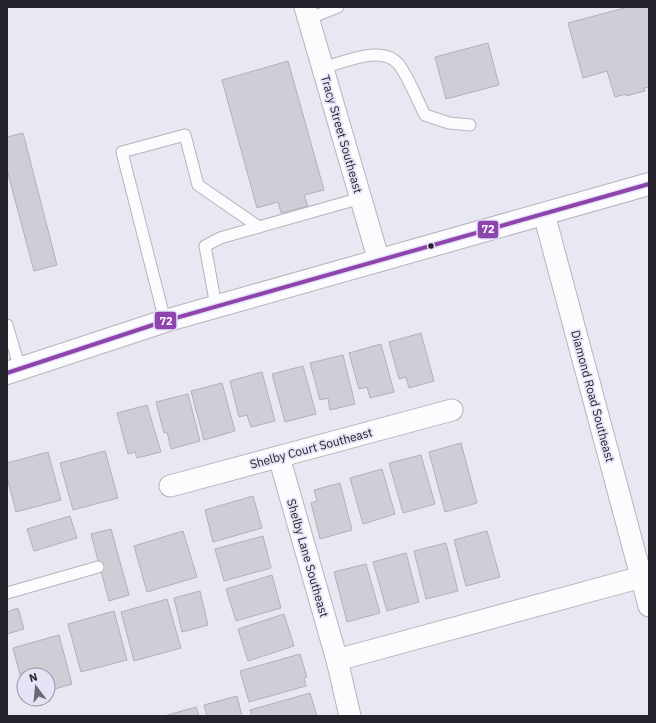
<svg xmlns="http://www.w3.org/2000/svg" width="656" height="723" font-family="'IBM Plex Sans',sans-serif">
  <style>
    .building { fill: #cfced7; stroke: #b2b1b9 }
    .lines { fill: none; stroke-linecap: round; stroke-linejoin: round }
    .service-casing { stroke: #b5b5bd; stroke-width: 13 }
    .minor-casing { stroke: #b5b5bd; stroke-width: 23 }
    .tertiary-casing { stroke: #b5b5bd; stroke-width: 24 }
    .service { stroke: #fcfbfd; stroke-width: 11 }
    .minor { stroke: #fcfbfd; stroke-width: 21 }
    .tertiary { stroke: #fcfbfd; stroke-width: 22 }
    .bus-1-casing { stroke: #e5e3f6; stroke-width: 7 }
    .bus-1 { stroke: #8e44ad; stroke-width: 4 }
    .bus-dot { fill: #25242c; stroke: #e5e3f6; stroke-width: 1.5 }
    .labels { text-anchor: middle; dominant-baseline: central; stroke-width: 3.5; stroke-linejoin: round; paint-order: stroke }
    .street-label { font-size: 12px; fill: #25242c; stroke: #e5e3f6 }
    .line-badge { stroke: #e5e3f6; stroke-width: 1.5 }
    .badge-label { font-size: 11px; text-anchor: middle; font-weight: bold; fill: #fff }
  </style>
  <rect width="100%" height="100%" fill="#e8e7f2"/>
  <g class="building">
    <path d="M 628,7 L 649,7 L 649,87 L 644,88 L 645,91 L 626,96 L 626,94 L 615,97 L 607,71 L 583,78 L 568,23 Z"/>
    <path d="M 488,43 L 499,85 L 446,99 L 435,57 Z"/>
    <path d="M 288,61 L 324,190 L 304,195 L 308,206 L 281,213 L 278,202 L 257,208 L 222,80 Z"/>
    <path d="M 23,133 L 57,265 L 34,271 L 7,170 L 7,137 Z"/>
    <path d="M 421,333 L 434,381 L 409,388 L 406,377 L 399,379 L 389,342 Z"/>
    <path d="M 381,344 L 394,392 L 370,398 L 367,387 L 359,389 L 349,353 Z"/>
    <path d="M 343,355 L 355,404 L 330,410 L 328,398 L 320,400 L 310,363 Z"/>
    <path d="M 303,366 L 316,414 L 285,422 L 272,374 Z"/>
    <path d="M 262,372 L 275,421 L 251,427 L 247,415 L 239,417 L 230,381 Z"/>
    <path d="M 222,383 L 235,431 L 204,440 L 191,391 Z"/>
    <path d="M 188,394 L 200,441 L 171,449 L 167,432 L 164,433 L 156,402 Z"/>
    <path d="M 147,405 L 161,452 L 137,458 L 135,452 L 128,454 L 117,413 Z"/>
    <path d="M 461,443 L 477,503 L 445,512 L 429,452 Z"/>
    <path d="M 105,451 L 118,498 L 73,510 L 60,463 Z"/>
    <path d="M 48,452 L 61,500 L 16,512 L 7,477 L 7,463 Z"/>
    <path d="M 421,455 L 435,504 L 403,513 L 389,463 Z"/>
    <path d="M 382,469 L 395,514 L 363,524 L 350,478 Z"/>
    <path d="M 340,483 L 352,530 L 320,539 L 311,503 L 317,501 L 314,490 Z"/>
    <path d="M 253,496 L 262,528 L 213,542 L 205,510 Z"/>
    <path d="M 70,516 L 77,538 L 34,551 L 27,529 Z"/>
    <path d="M 111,529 L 129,595 L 109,601 L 91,534 Z"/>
    <path d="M 183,531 L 197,577 L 147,592 L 134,546 Z"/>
    <path d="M 487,531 L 500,577 L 466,586 L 454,540 Z"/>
    <path d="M 263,536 L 271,568 L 224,581 L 215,549 Z"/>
    <path d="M 446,543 L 458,591 L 426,599 L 414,551 Z"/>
    <path d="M 406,553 L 419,602 L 387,611 L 373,562 Z"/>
    <path d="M 366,564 L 380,613 L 347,622 L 334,572 Z"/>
    <path d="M 272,575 L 281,608 L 236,621 L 226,589 Z"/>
    <path d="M 200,591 L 208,625 L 182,632 L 174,598 Z"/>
    <path d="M 167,599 L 181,648 L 134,661 L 121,612 Z"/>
    <path d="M 18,608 L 24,629 L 7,634 L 7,612 Z"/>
    <path d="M 114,611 L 127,660 L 81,672 L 68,624 Z"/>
    <path d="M 284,614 L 294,646 L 248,661 L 238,629 Z"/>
    <path d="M 59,635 L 72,684 L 48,691 L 48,675 L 24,675 L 24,690 L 13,648 Z"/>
    <path d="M 300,654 L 307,677 L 304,678 L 306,686 L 249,702 L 240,671 Z"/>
    <path d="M 310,693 L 317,716 L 252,716 L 250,710 Z"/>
    <path d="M 237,696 L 242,716 L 207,716 L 204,705 Z"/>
    <path d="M 196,707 L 199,716 L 164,716 Z"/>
  </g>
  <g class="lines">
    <defs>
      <g id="service">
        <path d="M 308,19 L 338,7"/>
        <path d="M 323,68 C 344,62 384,43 400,66 C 410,81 417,99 425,115 L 449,123 L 470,125"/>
        <path d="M 216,306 L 205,246 L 220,238 L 361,198"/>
        <path d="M 165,321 L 122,152 L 185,135 L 198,185 L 259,227"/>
        <path d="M 7,325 L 20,369"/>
        <path d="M 7,593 L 98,567"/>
      </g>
      <g id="minor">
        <path d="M 305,7 L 379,261"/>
        <path d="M 544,214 L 649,606"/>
        <path d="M 279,457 L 337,660 L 350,716"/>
        <path d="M 170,486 L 452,410"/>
        <path d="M 337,660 L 649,575"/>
      </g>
      <path id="tertiary" d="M 7,373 L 165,321 L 649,184"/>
    </defs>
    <use href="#service" class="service-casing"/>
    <use href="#minor" class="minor-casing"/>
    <use href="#tertiary" class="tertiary-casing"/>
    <use href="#service" class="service"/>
    <use href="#minor" class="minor"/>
    <use href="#tertiary" class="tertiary"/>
    <defs>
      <path id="bus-1" d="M 7,373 L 165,321 L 649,184"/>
    </defs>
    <use href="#bus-1" class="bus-1-casing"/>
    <use href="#bus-1" class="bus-1"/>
  </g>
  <circle class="bus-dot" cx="431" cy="246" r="3.5"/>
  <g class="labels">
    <g class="street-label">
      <text transform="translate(342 134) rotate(74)">Tracy Street Southeast</text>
      <text transform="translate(593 396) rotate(75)">Diamond Road Southeast</text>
      <text transform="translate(311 448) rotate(-15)">Shelby Court Southeast</text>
      <text transform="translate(308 558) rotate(74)">Shelby Lane Southeast</text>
    </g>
  </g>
  <g class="line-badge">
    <rect x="477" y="220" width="22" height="19" rx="4" fill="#8e44ad"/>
    <rect x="154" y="311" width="23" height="19" rx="4" fill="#8e44ad"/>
  </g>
  <g class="badge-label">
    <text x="488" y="233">72</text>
    <text x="166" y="325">72</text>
  </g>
  <rect width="656" height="723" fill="none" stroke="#25242c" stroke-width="16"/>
  <g transform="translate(36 687) rotate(344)"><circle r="19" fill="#e5e3f6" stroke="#9897a5"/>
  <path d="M0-3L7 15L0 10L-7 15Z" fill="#696871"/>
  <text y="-6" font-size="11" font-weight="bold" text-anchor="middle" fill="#25242c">N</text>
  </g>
</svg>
